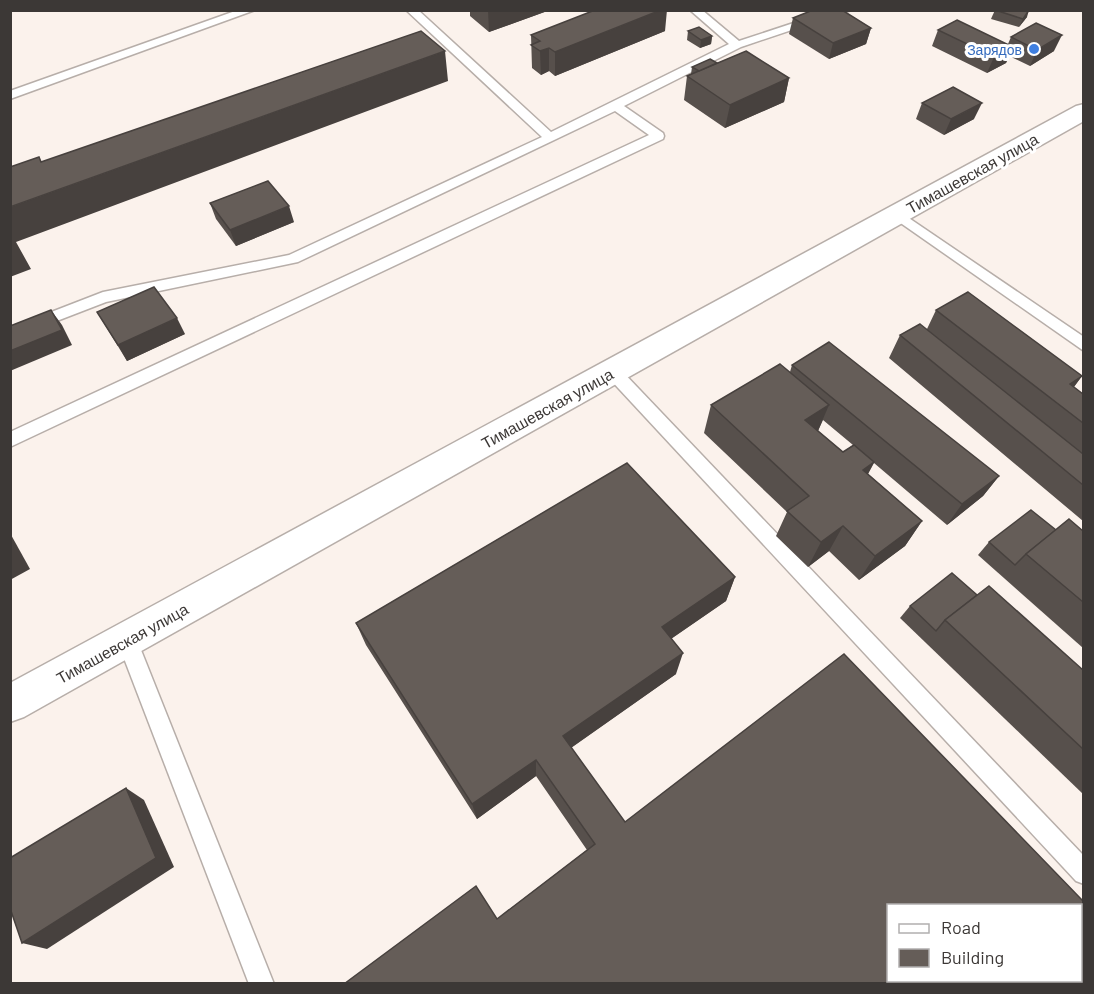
<svg xmlns="http://www.w3.org/2000/svg" width="1094" height="994" font-family="Barlow,sans-serif">
  <style>
    .lines { fill: none; stroke-linecap: round; stroke-linejoin: round }
    .lane-casing { stroke: #b7aea9; stroke-width: 3 }
    .street-casing { stroke: #b7aea9; stroke-width: 3 }
    .lane { fill: #fff; fill-rule: evenodd }
    .street { fill: #fff; fill-rule: evenodd }
    .wall { fill: #57504c; fill-rule: evenodd }
    .shaded-wall { fill: #47413e }
    .building { fill: #655d58; stroke: #47413e; stroke-width: 1.5; fill-rule: evenodd }
    .shop-dot { fill: #3f7fe0; stroke: #fff; stroke-width: 2 }
    .labels { text-anchor: middle; dominant-baseline: central; stroke-width: 6; stroke-linejoin: round; paint-order: stroke }
    .far-shop-label { font-size: 14px; fill: #366cbe; stroke: #fff; text-anchor: end }
    .street-label { font-size: 16px; fill: #3c3836; stroke: #fff }
  </style>
  <rect width="100%" height="100%" fill="#fbf2ec"/>
  <g class="lines">
    <defs>
      <g id="lane">
        <path d="M 238,10 L 255,10 L 10,99 L 10,91 Z"/>
        <path d="M 406,10 L 418,10 L 551,132 L 729,44 L 690,10 L 702,10 L 739,41 L 833,10 L 851,10 L 741,47 L 624,106 L 663,133 L 664,136 L 663,139 L 10,447 L 10,432 L 649,135 L 615,111 L 298,262 L 106,302 L 10,339 L 10,328 L 103,292 L 289,255 L 542,137 Z"/>
        <path d="M 897,210 L 1084,337 L 1084,351 L 892,217 L 890,214 Z"/>
        <path d="M 613,366 L 619,368 L 1084,856 L 1084,884 L 1076,881 L 607,376 L 605,372 L 607,368 Z"/>
        <path d="M 127,631 L 134,633 L 137,640 L 274,984 L 249,984 L 117,640 L 120,633 Z"/>
      </g>
      <path id="street" d="M 1084,104 L 1084,121 L 24,717 L 10,722 L 10,683 L 1076,106 Z"/>
    </defs>
    <use href="#lane" class="lane-casing"/>
    <use href="#street" class="street-casing"/>
    <use href="#lane" class="lane"/>
    <use href="#street" class="street"/>
  </g>
  <g class="wall">
    <path d="M 470,10 L 550,10 L 489,32 L 470,16 Z"/>
    <path d="M 995,10 L 1027,17 L 1019,27 L 991,19 Z"/>
    <path d="M 793,18 L 871,28 L 866,44 L 829,59 L 789,34 Z"/>
    <path d="M 938,30 L 1008,44 L 1011,37 L 1054,51 L 1030,66 L 1009,56 L 1006,63 L 987,73 L 932,46 Z"/>
    <path d="M 665,31 L 555,76 L 549,71 L 541,75 L 532,68 L 531,35 Z"/>
    <path d="M 688,31 L 712,36 L 711,44 L 700,48 L 687,40 Z"/>
    <path d="M 717,63 L 789,78 L 784,102 L 725,128 L 684,100 L 687,76 L 691,74 L 692,67 Z"/>
    <path d="M 922,103 L 974,119 L 944,135 L 916,119 Z"/>
    <path d="M 210,203 L 294,222 L 236,246 L 216,219 Z"/>
    <path d="M 936,310 L 1082,376 L 1074,387 L 1083,394 L 1083,521 L 889,358 L 900,335 L 927,329 Z"/>
    <path d="M 97,312 L 185,334 L 127,361 Z"/>
    <path d="M 792,365 L 999,476 L 983,496 L 947,525 L 874,463 L 868,474 L 922,521 L 905,546 L 859,580 L 829,551 L 808,567 L 776,536 L 787,512 L 704,433 L 711,405 L 790,372 ZM 823,420 L 853,445 L 843,452 L 818,431 Z"/>
    <path d="M 1056,530 L 1083,531 L 1083,648 L 978,555 L 989,542 Z"/>
    <path d="M 735,577 L 726,601 L 671,639 L 676,674 L 571,748 L 625,822 L 497,919 L 587,850 L 536,776 L 477,819 L 366,645 L 356,623 Z"/>
    <path d="M 977,595 L 1083,670 L 1083,794 L 900,618 L 910,606 Z"/>
  </g>
  <g class="shaded-wall">
    <path d="M 488,10 L 550,10 L 489,32 Z"/>
    <path d="M 661,10 L 667,10 L 665,31 L 555,76 L 555,52 Z"/>
    <path d="M 1029,10 L 1027,17 L 1019,27 L 1023,19 Z"/>
    <path d="M 871,28 L 866,44 L 829,59 L 833,43 Z"/>
    <path d="M 1062,35 L 1054,51 L 1030,66 L 1037,50 Z"/>
    <path d="M 712,36 L 711,44 L 700,48 L 701,40 Z"/>
    <path d="M 1013,47 L 1006,63 L 987,73 L 994,57 Z"/>
    <path d="M 549,48 L 549,71 L 541,75 L 540,51 Z"/>
    <path d="M 445,51 L 448,81 L 16,242 L 31,269 L 10,277 L 10,207 Z"/>
    <path d="M 789,78 L 784,102 L 725,128 L 730,105 Z"/>
    <path d="M 982,103 L 974,119 L 944,135 L 951,119 Z"/>
    <path d="M 289,206 L 294,222 L 236,246 L 230,230 Z"/>
    <path d="M 51,310 L 62,325 L 72,345 L 10,371 L 10,351 Z"/>
    <path d="M 177,318 L 185,334 L 127,361 L 118,345 Z"/>
    <path d="M 1082,376 L 1060,405 L 1070,384 Z"/>
    <path d="M 829,405 L 817,433 L 805,420 Z"/>
    <path d="M 874,462 L 860,489 L 863,470 Z"/>
    <path d="M 999,476 L 983,496 L 947,525 L 962,504 Z"/>
    <path d="M 922,521 L 905,546 L 859,580 L 875,556 Z"/>
    <path d="M 843,526 L 829,551 L 808,567 L 821,542 Z"/>
    <path d="M 10,533 L 30,569 L 10,580 Z"/>
    <path d="M 735,577 L 726,601 L 656,649 L 662,627 Z"/>
    <path d="M 683,653 L 676,674 L 562,754 L 563,736 Z"/>
    <path d="M 536,760 L 536,776 L 477,819 L 472,804 Z"/>
    <path d="M 126,788 L 144,800 L 174,867 L 47,949 L 22,943 Z"/>
  </g>
  <g class="building">
    <path d="M 595,10 L 661,10 L 555,52 L 549,48 L 540,51 L 531,45 L 540,41 L 531,35 Z"/>
    <path d="M 813,10 L 842,10 L 871,28 L 833,43 L 793,18 Z"/>
    <path d="M 995,10 L 1029,10 L 1023,19 Z"/>
    <path d="M 957,20 L 1013,47 L 994,57 L 938,30 Z"/>
    <path d="M 1036,23 L 1062,35 L 1037,50 L 1011,37 Z"/>
    <path d="M 699,27 L 712,36 L 701,40 L 688,31 Z"/>
    <path d="M 421,31 L 445,51 L 10,207 L 10,167 L 39,157 L 41,162 Z"/>
    <path d="M 746,51 L 789,78 L 730,105 L 687,76 Z"/>
    <path d="M 710,59 L 717,63 L 699,71 L 692,67 Z"/>
    <path d="M 953,87 L 982,103 L 951,119 L 922,103 Z"/>
    <path d="M 268,181 L 289,206 L 230,230 L 210,203 Z"/>
    <path d="M 154,287 L 177,318 L 118,345 L 97,312 Z"/>
    <path d="M 968,292 L 1082,376 L 1070,384 L 1083,394 L 1083,423 L 936,310 Z"/>
    <path d="M 51,310 L 62,330 L 10,351 L 10,326 Z"/>
    <path d="M 920,324 L 1083,454 L 1083,485 L 900,335 Z"/>
    <path d="M 829,342 L 999,476 L 962,504 L 792,365 Z"/>
    <path d="M 780,364 L 829,405 L 805,420 L 843,452 L 854,445 L 874,462 L 863,470 L 922,521 L 875,556 L 843,526 L 821,542 L 787,511 L 809,496 L 711,405 Z"/>
    <path d="M 627,463 L 735,577 L 662,627 L 683,653 L 563,736 L 625,822 L 844,654 L 1083,901 L 1083,984 L 344,984 L 476,886 L 497,919 L 595,844 L 536,760 L 472,804 L 356,623 ZM 888,906 L 1080,906 L 1080,981 L 888,981 Z"/>
    <path d="M 1031,510 L 1056,530 L 1026,554 L 1015,565 L 989,542 Z"/>
    <path d="M 1069,519 L 1083,531 L 1083,602 L 1026,554 Z"/>
    <path d="M 952,573 L 977,595 L 945,620 L 936,631 L 910,606 Z"/>
    <path d="M 989,586 L 1083,670 L 1083,749 L 945,620 Z"/>
    <path d="M 126,788 L 156,858 L 22,943 L 10,908 L 10,858 Z"/>
  </g>
  <circle class="shop-dot" cx="1034" cy="49" r="6"/>
  <g class="labels">
    <g class="far-shop-label">
      <text x="1022" y="49">Зарядов</text>
    </g>
    <g class="street-label">
      <text transform="translate(972 173) rotate(-29)">Тимашевская улица</text>
      <text transform="translate(547 408) rotate(-29)">Тимашевская улица</text>
      <text transform="translate(122 643) rotate(-29)">Тимашевская улица</text>
    </g>
  </g>
  <rect width="1094" height="994" fill="none" stroke="#3c3836" stroke-width="24"/>
  <rect x="887" y="904" width="195" height="78" fill="#ffffff" stroke="#b1afaf" stroke-width="1.5"/>
  <rect x="899" y="924" width="30" height="9" fill="#ffffff" stroke="#b1afaf" stroke-width="1.5"/>
  <text x="941" y="934" font-size="18" fill="#3c3836">Road</text>
  <rect x="899" y="949" width="30" height="18" fill="#655d58" stroke="#b1afaf" stroke-width="1.5"/>
  <text x="941" y="964" font-size="18" fill="#3c3836">Building</text>
</svg>
